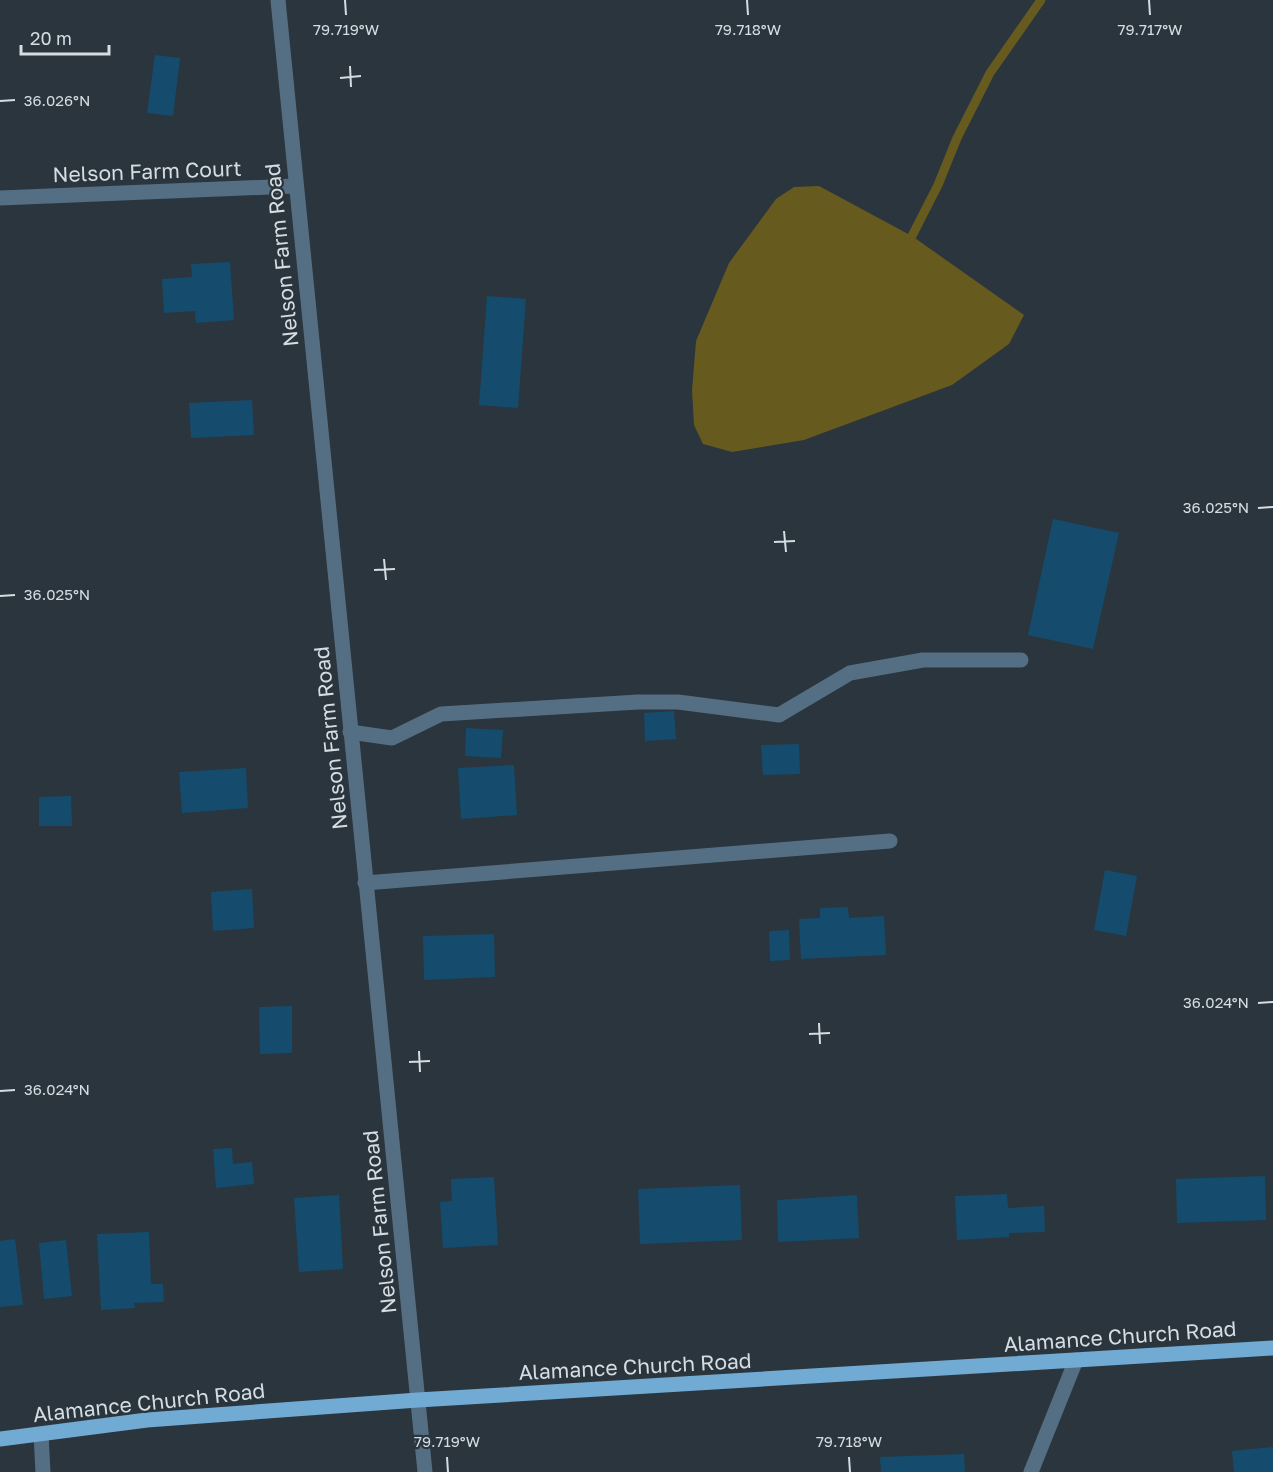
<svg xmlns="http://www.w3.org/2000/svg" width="1273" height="1472" font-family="'Golos Text',sans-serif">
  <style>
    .water { fill: #665a1f }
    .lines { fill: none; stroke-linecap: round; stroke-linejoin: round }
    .stream { stroke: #665a1f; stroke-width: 9 }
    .building { fill: #154c6d }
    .minor { stroke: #546f83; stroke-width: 15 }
    .major { stroke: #71aad3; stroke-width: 15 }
    .ticks { fill: none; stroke: #d6dde2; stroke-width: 2 }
    .labels { text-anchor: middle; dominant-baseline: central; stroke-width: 4.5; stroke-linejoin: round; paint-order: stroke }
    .street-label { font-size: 21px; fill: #d6dde2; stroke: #2a353d }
    .ticks-label { font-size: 15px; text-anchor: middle; fill: #d6dde2; stroke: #2a353d; stroke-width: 4.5; stroke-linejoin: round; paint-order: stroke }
  </style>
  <rect width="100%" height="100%" fill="#2a353d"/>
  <path class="water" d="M 819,186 L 912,236 L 1024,315 L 1009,344 L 952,385 L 804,440 L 732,452 L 703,444 L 694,425 L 692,390 L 696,341 L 729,263 L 776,199 L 794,187 Z"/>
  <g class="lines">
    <path class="stream" d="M 904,244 L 912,236 L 938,185 L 957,138 L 990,73 L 1041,0"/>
  </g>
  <g class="building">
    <path d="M 155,55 L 180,58 L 173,116 L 147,113 Z"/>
    <path d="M 230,262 L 234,320 L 196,323 L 195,311 L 164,313 L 162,279 L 192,277 L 191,264 Z"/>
    <path d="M 487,296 L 526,299 L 518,408 L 479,405 Z"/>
    <path d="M 252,400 L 254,435 L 191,438 L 189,403 Z"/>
    <path d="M 1053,519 L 1119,533 L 1093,649 L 1028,635 Z"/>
    <path d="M 674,711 L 676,739 L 645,741 L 644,713 Z"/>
    <path d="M 466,728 L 503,730 L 501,758 L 465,756 Z"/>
    <path d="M 799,744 L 800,774 L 763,775 L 761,745 Z"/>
    <path d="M 514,765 L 517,815 L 461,819 L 458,768 Z"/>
    <path d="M 246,768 L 248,808 L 182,813 L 179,772 Z"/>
    <path d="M 71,796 L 72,826 L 39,826 L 39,797 Z"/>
    <path d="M 1105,870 L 1137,876 L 1126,936 L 1094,930 Z"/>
    <path d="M 252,889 L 254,928 L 213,931 L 211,892 Z"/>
    <path d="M 848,907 L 849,918 L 884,916 L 886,955 L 801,959 L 799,919 L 820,918 L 820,908 Z"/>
    <path d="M 789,930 L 790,960 L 770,961 L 769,931 Z"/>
    <path d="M 494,934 L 495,977 L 424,980 L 423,936 Z"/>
    <path d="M 292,1006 L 292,1053 L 260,1054 L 259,1007 Z"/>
    <path d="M 232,1148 L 233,1164 L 252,1162 L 254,1184 L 216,1188 L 213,1149 Z"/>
    <path d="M 1265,1176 L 1266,1220 L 1177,1223 L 1176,1179 Z"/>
    <path d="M 494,1177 L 498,1245 L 443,1248 L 440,1202 L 452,1201 L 451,1179 Z"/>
    <path d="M 740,1185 L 742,1240 L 640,1244 L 638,1189 Z"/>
    <path d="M 1007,1194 L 1008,1208 L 1044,1206 L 1045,1232 L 1009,1233 L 1009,1237 L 957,1240 L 955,1196 Z"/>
    <path d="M 339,1195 L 343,1269 L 299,1272 L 294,1198 Z"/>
    <path d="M 857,1195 L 859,1238 L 778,1242 L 777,1200 Z"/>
    <path d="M 149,1232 L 151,1284 L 163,1284 L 164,1302 L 134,1303 L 135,1308 L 101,1310 L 97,1234 Z"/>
    <path d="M 15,1239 L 23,1305 L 0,1307 L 0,1241 Z"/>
    <path d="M 66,1240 L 72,1296 L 44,1299 L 39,1243 Z"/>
    <path d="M 1273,1447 L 1273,1472 L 1234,1472 L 1232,1451 Z"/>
    <path d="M 964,1454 L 965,1472 L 881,1472 L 880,1457 Z"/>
  </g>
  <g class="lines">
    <g class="minor">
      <path d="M 278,0 L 425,1472"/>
      <path d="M 0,198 L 295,186"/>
      <path d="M 350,732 L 392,738 L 441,714 L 638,702 L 678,702 L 779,715 L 850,673 L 923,660 L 1021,660"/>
      <path d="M 365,883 L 890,841"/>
      <path d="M 41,1434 L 43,1472"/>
      <path d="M 1031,1472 L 1076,1360"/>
    </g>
    <path class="major" d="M 0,1439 L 147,1420 L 418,1400 L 1273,1348"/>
  </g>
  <path class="ticks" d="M 345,0 L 346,15M 747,0 L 748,15M 1149,0 L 1150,15M 350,66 L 351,87M 340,78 L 361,76M 0,101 L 15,100M 1258,508 L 1273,507M 784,531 L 786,552M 774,542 L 795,541M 384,559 L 386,580M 374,570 L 395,569M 0,596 L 15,595M 1258,1003 L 1273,1002M 819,1023 L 820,1044M 809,1034 L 830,1033M 419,1051 L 420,1072M 409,1062 L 430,1061M 0,1091 L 15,1090M 447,1457 L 448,1472M 849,1457 L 850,1472"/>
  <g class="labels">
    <g class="street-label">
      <text transform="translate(147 171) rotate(-2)">Nelson Farm Court</text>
      <text transform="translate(281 255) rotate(-96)">Nelson Farm Road</text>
      <text transform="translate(330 738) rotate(-96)">Nelson Farm Road</text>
      <text transform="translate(379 1222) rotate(-96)">Nelson Farm Road</text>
      <text transform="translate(1120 1336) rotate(-4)">Alamance Church Road</text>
      <text transform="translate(635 1366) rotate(-3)">Alamance Church Road</text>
      <text transform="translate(149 1402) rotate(-6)">Alamance Church Road</text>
    </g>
  </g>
  <g class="ticks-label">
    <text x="346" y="35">79.719°W</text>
    <text x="748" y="35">79.718°W</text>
    <text x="1150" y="35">79.717°W</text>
    <text x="57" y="106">36.026°N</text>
    <text x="1216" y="513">36.025°N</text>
    <text x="57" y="600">36.025°N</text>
    <text x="1216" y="1008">36.024°N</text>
    <text x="57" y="1095">36.024°N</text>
    <text x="447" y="1447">79.719°W</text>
    <text x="849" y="1447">79.718°W</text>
  </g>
  <path d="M21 45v9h88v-9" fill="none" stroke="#d6dde2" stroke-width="3"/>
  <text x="30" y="45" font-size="18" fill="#d6dde2" stroke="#2a353d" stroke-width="4.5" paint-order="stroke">20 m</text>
</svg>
